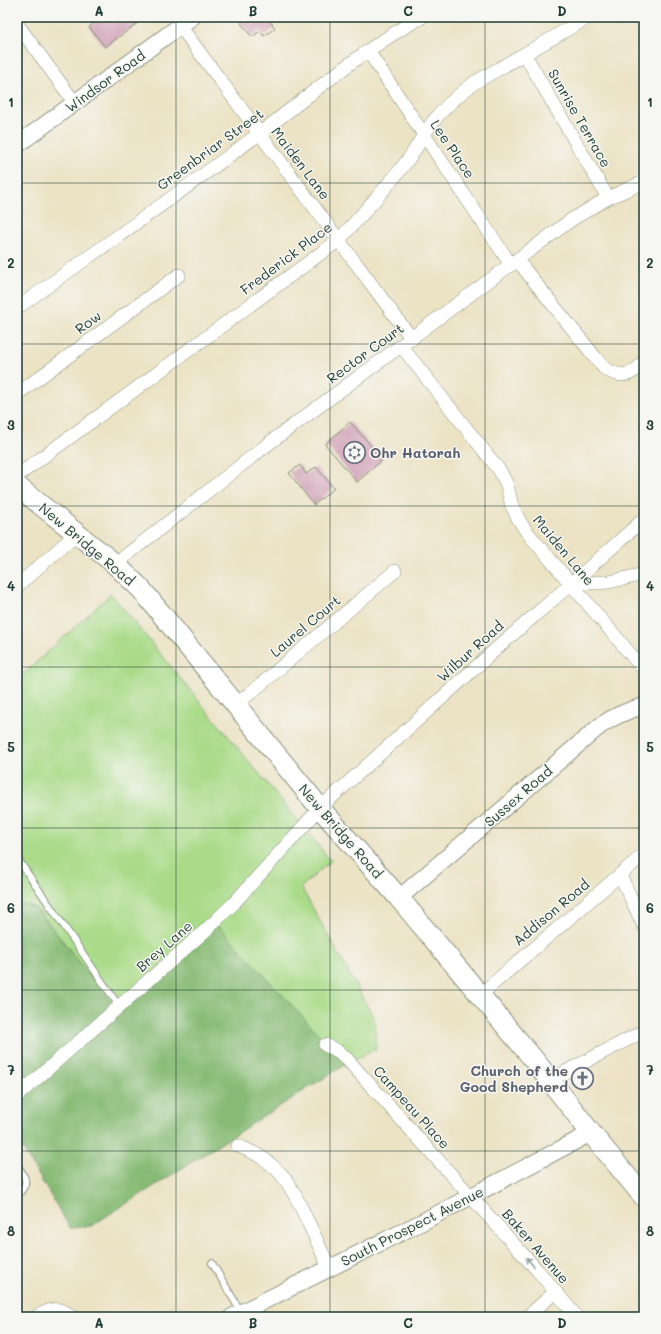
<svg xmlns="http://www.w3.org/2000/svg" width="661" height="1334" font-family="Mali,sans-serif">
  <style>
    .green { fill: #aadb89; stroke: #648c5e }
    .forest { fill: #87bb75; stroke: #537c54 }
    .building { fill: #ce9db2 }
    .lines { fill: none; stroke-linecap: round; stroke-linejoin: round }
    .service-casing { stroke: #86907c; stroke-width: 8 }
    .minor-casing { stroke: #86907c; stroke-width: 14 }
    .tertiary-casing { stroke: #86907c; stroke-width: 18 }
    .primary-casing { stroke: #86907c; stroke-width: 22 }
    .service { stroke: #fff; stroke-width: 6 }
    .minor { stroke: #fff; stroke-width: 13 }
    .tertiary { stroke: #fff; stroke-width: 16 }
    .primary { stroke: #fff; stroke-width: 20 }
    .oneway { stroke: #8f9e9a }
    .grid { fill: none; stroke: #1f3d34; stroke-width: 1; stroke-opacity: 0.55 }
    .labels { text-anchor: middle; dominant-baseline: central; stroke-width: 3; stroke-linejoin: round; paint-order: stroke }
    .street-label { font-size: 14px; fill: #1f3d34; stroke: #f6f6f2 }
    .worship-label { font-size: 14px; font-weight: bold; fill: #5b616d; stroke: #f6f6f2; text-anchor: start }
    .neatline { fill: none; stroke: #1f3d34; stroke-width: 1.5 }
    .grid-label { font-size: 13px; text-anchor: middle; font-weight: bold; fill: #1f3d34 }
  </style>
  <rect width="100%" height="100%" fill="#f6f6f2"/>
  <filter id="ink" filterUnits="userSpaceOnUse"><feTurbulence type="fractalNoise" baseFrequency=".025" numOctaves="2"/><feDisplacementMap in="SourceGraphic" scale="8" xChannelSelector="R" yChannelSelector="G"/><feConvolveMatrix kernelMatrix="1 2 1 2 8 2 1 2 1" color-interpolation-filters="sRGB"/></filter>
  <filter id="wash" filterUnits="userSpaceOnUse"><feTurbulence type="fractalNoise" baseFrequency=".012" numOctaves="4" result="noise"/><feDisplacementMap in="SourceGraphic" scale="16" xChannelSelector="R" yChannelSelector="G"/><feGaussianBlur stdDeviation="0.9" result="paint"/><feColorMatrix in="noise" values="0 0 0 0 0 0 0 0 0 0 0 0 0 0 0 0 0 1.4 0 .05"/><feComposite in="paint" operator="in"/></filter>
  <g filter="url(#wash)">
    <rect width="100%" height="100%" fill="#ece3c5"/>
    <path class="green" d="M 111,594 L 331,861 L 301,887 L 375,1020 L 376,1049 L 346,1064 L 120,1013 L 37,909 L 17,902 L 17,680 Z"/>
    <path class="forest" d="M 17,902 L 37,909 L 120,1013 L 213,920 L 346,1064 L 91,1226 L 70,1228 L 17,1139 Z"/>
    <g id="blocks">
      <g class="building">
        <path d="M 102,17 L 146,17 L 105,47 L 89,27 Z"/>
        <path d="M 248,17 L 267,17 L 275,28 L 264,36 L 260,31 L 252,37 L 241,23 Z"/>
        <path d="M 350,422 L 383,459 L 357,482 L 325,444 Z"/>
        <path d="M 300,465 L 306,474 L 316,467 L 334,488 L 314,505 L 289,473 Z"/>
      </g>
    </g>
  </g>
  <g filter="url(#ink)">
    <use href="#blocks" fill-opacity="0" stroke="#86907c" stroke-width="1"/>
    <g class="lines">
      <defs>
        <g id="service">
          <path d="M 17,858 L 119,1006"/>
          <path d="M 17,1165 C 26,1177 30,1184 17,1195"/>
          <path d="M 212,1263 L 241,1312"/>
        </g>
        <g id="minor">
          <path d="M 17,24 L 75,103"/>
          <path d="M 180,26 L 412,339"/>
          <path d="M 368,51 L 511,265"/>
          <path d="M 525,55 L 608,198"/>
          <path d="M 517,260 L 603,367 C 612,374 624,378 634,371 C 638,369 641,364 644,361"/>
          <path d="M 17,308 C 98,250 180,193 260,133 C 313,93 363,49 422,17"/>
          <path d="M 402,347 L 500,471 L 507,485 L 512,506 L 519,520 L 526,531 L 644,670"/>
          <path d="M 17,394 L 179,275"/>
          <path d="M 17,476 L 339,240 C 362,214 386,189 407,161 C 416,149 423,135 432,123 C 444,107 458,95 474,83 L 589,17"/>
          <path d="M 115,564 L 272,441 L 571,220 L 608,198 L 644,182"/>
          <path d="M 571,584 L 609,582 L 644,574"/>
          <path d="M 17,586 L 76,534"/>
          <path d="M 235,706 L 395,571"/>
          <path d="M 620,875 L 644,926"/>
          <path d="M 480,995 L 644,854"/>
          <path d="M 325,1045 L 336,1050 L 346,1058 L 538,1271 L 577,1317"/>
          <path d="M 550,1080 L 644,1031"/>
          <path d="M 17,1096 L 206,930 L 233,904 L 320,808 L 505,641 L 571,584 L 644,519"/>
          <path d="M 238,1146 C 279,1161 290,1183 307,1220 C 315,1236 322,1252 329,1268"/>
          <path d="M 36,1317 C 51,1308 59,1306 73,1317"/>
          <path d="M 527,1317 L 555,1292"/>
        </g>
        <g id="tertiary">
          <path d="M 17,145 L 192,17"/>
          <path d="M 399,898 L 600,726 C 614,716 628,710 644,706"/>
          <path d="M 232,1317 L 426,1220 L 591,1133"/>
        </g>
        <path id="primary" d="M 17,486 L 115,564 L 141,589 L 320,808 L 399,898 L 535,1061 L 591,1133 L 644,1197"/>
      </defs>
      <use href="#service" class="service-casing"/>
      <use href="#minor" class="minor-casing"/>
      <use href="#tertiary" class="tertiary-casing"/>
      <use href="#primary" class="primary-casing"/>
      <use href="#service" class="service"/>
      <use href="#minor" class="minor"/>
      <use href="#tertiary" class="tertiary"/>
      <use href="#primary" class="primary"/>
    </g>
    <defs><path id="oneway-shaft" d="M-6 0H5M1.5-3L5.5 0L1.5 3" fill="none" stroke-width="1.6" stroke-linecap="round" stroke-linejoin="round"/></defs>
    <use class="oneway" href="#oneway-shaft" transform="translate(530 1262) rotate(-132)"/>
  </g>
  <path class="grid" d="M 176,17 L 176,1317M 330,17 L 330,1317M 485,17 L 485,1317M 17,183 L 644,183M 17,344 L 644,344M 17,506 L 644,506M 17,667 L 644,667M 17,828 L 644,828M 17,990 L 644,990M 17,1151 L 644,1151"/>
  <defs>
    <symbol id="synagogue-ring" viewBox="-11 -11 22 22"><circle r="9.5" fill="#f6f6f2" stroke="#6b7280" stroke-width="1.5"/><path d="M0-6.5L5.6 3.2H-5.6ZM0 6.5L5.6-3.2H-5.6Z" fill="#6b7280"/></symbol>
    <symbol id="church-ring" viewBox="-11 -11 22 22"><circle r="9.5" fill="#f6f6f2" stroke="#6b7280" stroke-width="1.5"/><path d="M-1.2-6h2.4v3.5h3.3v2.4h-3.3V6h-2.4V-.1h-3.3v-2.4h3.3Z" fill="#6b7280"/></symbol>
  </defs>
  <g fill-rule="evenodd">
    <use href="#synagogue-ring" x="342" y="440" width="25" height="25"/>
    <use href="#church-ring" x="570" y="1066" width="25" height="25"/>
  </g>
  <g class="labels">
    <g class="street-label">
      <text transform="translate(105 81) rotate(-36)">Windsor Road</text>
      <text transform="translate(580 118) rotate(60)">Sunrise Terrace</text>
      <text transform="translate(210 149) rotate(-36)">Greenbriar Street</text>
      <text transform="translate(453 149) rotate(56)">Lee Place</text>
      <text transform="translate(301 163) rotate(53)">Maiden Lane</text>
      <text transform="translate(286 258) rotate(-37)">Frederick Place</text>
      <text transform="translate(88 322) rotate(-36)">Row</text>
      <text transform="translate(365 353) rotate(-36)">Rector Court</text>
      <text transform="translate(87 544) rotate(40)">New Bridge Road</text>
      <text transform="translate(564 550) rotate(50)">Maiden Lane</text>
      <text transform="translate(305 626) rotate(-40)">Laurel Court</text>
      <text transform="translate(470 651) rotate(-42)">Wilbur Road</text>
      <text transform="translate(518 796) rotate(-41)">Sussex Road</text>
      <text transform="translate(341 831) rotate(49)">New Bridge Road</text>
      <text transform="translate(551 912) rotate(-40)">Addison Road</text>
      <text transform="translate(164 946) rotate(-41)">Brey Lane</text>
      <text transform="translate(412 1107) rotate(48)">Campeau Place</text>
      <text transform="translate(412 1226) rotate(-27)">South Prospect Avenue</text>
      <text transform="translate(536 1246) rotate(49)">Baker Avenue</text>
    </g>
    <g class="worship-label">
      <text x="370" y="452">Ohr Hatorah</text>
      <text x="568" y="1070" text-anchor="end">Church of the<tspan x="568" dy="16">Good Shepherd</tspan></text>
    </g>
  </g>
  <rect width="661" height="1334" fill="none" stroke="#f6f6f2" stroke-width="44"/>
  <rect x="22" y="22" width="617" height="1290" class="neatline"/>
  <g class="grid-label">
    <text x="99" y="16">A</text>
    <text x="253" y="16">B</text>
    <text x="408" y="16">C</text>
    <text x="562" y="16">D</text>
    <text x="11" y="107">1</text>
    <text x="650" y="107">1</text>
    <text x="11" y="268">2</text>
    <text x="650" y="268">2</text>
    <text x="11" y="430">3</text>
    <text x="650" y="430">3</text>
    <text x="11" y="591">4</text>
    <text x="650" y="591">4</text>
    <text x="11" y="752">5</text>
    <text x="650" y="752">5</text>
    <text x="11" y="913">6</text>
    <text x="650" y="913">6</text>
    <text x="11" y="1075">7</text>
    <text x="650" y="1075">7</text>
    <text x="11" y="1236">8</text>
    <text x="650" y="1236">8</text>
    <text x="99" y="1328">A</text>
    <text x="253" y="1328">B</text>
    <text x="408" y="1328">C</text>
    <text x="562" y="1328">D</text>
  </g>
</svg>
